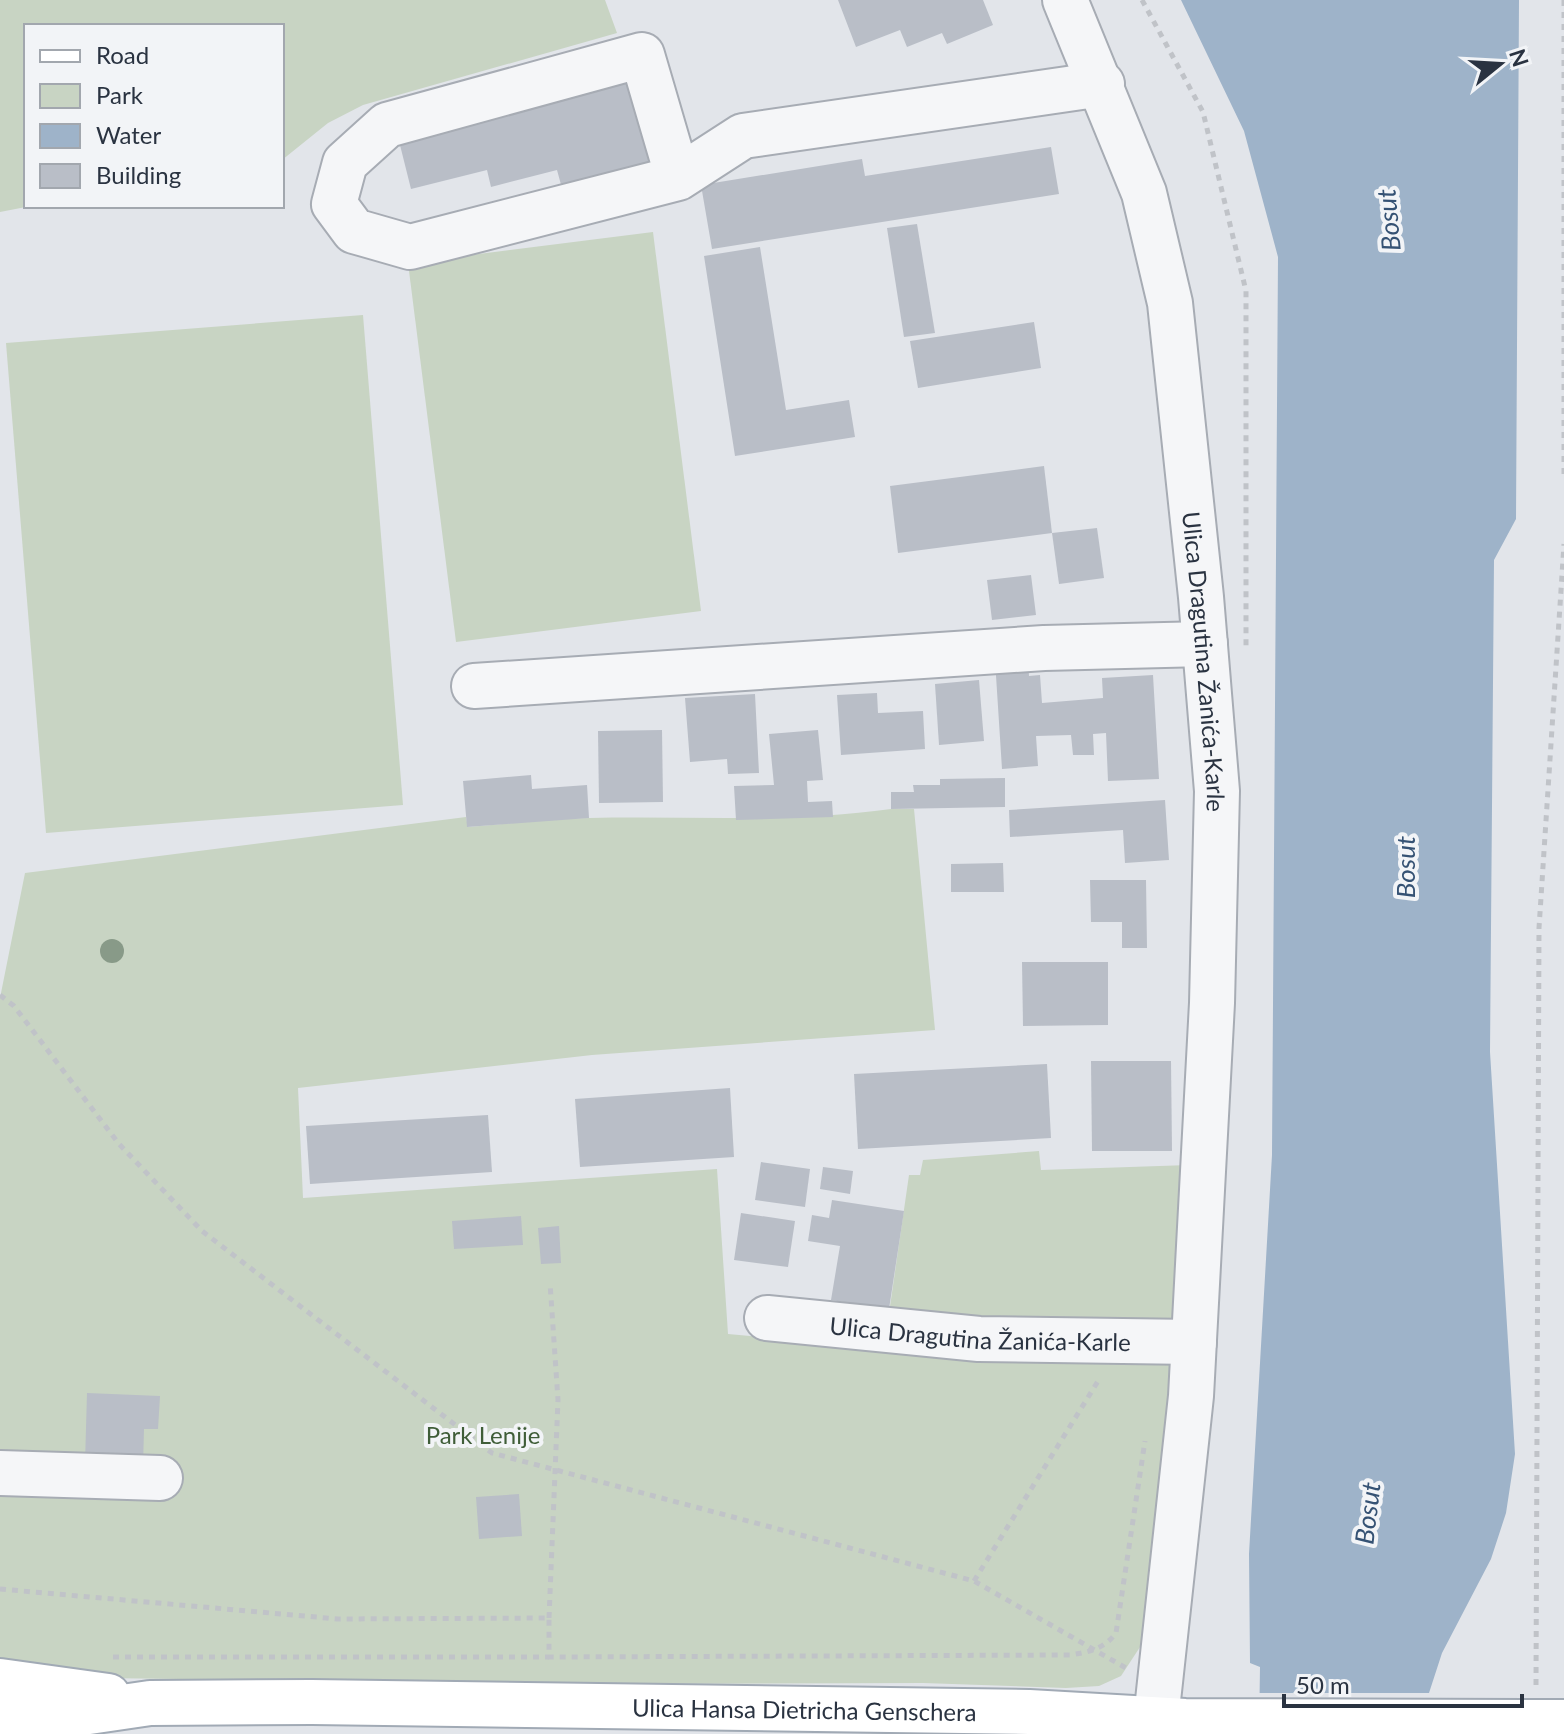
<svg xmlns="http://www.w3.org/2000/svg" width="1564" height="1734" font-family="Lato,sans-serif">
  <style>
    .green { fill: #c8d4c3 }
    .water { fill: #9eb3c9 }
    .pier { fill: #e2e5ea }
    .building { fill: #b9bec7 }
    .lines { fill: none; stroke-linecap: round; stroke-linejoin: round }
    .minor-casing { stroke: #a7acb4; stroke-width: 48 }
    .major-casing { stroke: #a1aab5; stroke-width: 48 }
    .path { stroke: #c0c3c8; stroke-width: 5; stroke-dasharray: 6 6; stroke-linecap: butt }
    .minor { stroke: #f5f6f8; stroke-width: 44 }
    .major { stroke: #fff; stroke-width: 44 }
    .tree { fill: #889a88 }
    .labels { text-anchor: middle; dominant-baseline: central; stroke-width: 8; stroke-linejoin: round; paint-order: stroke }
    .street-label { font-size: 24px; fill: #2a3341; stroke: #f2f4f7 }
    .park-label { font-size: 24px; fill: #3f5d38; stroke: #f2f4f7 }
    .water-label { font-size: 26px; font-style: italic; fill: #355274; stroke: #f2f4f7 }
  </style>
  <rect width="100%" height="100%" fill="#e2e5ea"/>
  <g class="green">
    <path d="M 0,0 L 605,0 L 617,33 L 363,105 L 328,123 L 282,160 L 282,26 L 26,26 L 26,206 L 31,206 L 0,212 Z"/>
    <path d="M 653,232 L 701,611 L 456,642 L 408,263 Z"/>
    <path d="M 363,315 L 403,805 L 46,833 L 6,343 Z"/>
    <path d="M 891,809 L 914,809 L 935,1030 L 592,1055 L 298,1088 L 303,1198 L 717,1169 L 728,1334 L 884,1348 L 909,1175 L 920,1175 L 923,1160 L 1039,1151 L 1041,1170 L 1189,1165 L 1178,1377 L 1142,1644 L 1121,1676 L 1099,1686 L 1066,1688 L 923,1683 L 591,1684 L 101,1678 L 0,1672 L 0,998 L 25,873 L 466,817 L 468,827 C 508,824 550,818 590,818 C 692,816 790,823 891,809 Z"/>
  </g>
  <path class="water" d="M 1181,0 L 1519,0 L 1516,519 L 1494,560 L 1490,1052 L 1515,1454 L 1506,1513 L 1491,1559 L 1442,1653 L 1429,1693 L 1430,1734 L 1259,1734 L 1260,1667 L 1250,1663 L 1249,1554 L 1272,1155 L 1278,257 L 1244,131 Z"/>
  <path class="pier" d="M 1256,1693 L 1433,1693 L 1434,1734 L 1255,1734 Z"/>
  <g class="building">
    <path d="M 838,0 L 983,0 L 993,25 L 947,44 L 942,33 L 907,47 L 900,30 L 856,47 Z"/>
    <path d="M 628,69 L 654,169 L 563,192 L 557,170 L 491,187 L 487,170 L 411,189 L 399,141 Z"/>
    <path d="M 1051,147 L 1059,194 L 712,249 L 701,185 L 862,159 L 865,176 Z"/>
    <path d="M 917,224 L 935,333 L 904,337 L 887,228 Z"/>
    <path d="M 760,247 L 786,410 L 849,400 L 855,437 L 735,456 L 704,256 Z"/>
    <path d="M 1034,322 L 1041,368 L 918,388 L 910,341 Z"/>
    <path d="M 1044,466 L 1052,533 L 898,553 L 890,486 Z"/>
    <path d="M 1097,528 L 1104,578 L 1059,584 L 1052,533 Z"/>
    <path d="M 1031,575 L 1036,615 L 992,620 L 987,580 Z"/>
    <path d="M 1028,658 L 1029,676 L 1040,675 L 1042,703 L 1103,698 L 1102,678 L 1153,675 L 1159,779 L 1108,781 L 1106,733 L 1093,734 L 1094,755 L 1073,755 L 1071,735 L 1036,736 L 1038,766 L 1002,769 L 995,660 Z"/>
    <path d="M 979,680 L 984,741 L 939,745 L 935,684 Z"/>
    <path d="M 877,693 L 878,713 L 923,711 L 925,749 L 841,755 L 837,695 Z"/>
    <path d="M 755,694 L 759,773 L 728,774 L 727,759 L 690,762 L 685,698 Z"/>
    <path d="M 662,730 L 663,802 L 599,803 L 598,731 Z"/>
    <path d="M 818,730 L 823,780 L 807,781 L 808,802 L 832,801 L 833,817 L 736,820 L 734,786 L 774,785 L 769,734 Z"/>
    <path d="M 531,775 L 532,789 L 587,785 L 589,818 L 467,827 L 463,781 Z"/>
    <path d="M 1005,778 L 1005,807 L 891,809 L 891,792 L 914,792 L 913,785 L 940,785 L 940,779 Z"/>
    <path d="M 1165,800 L 1169,860 L 1125,863 L 1123,830 L 1010,837 L 1009,810 Z"/>
    <path d="M 1003,863 L 1004,892 L 951,892 L 951,864 Z"/>
    <path d="M 1090,880 L 1146,880 L 1147,948 L 1122,948 L 1122,922 L 1091,922 Z"/>
    <path d="M 1022,962 L 1108,962 L 1108,1025 L 1023,1026 Z"/>
    <path d="M 1091,1061 L 1171,1061 L 1172,1151 L 1092,1151 Z"/>
    <path d="M 1047,1064 L 1051,1138 L 858,1149 L 854,1074 Z"/>
    <path d="M 730,1088 L 734,1157 L 580,1167 L 575,1099 Z"/>
    <path d="M 488,1115 L 492,1172 L 310,1184 L 306,1126 Z"/>
    <path d="M 761,1162 L 810,1169 L 805,1207 L 755,1200 Z"/>
    <path d="M 823,1167 L 853,1171 L 850,1194 L 820,1189 Z"/>
    <path d="M 832,1200 L 904,1211 L 889,1309 L 831,1300 L 840,1246 L 808,1241 L 812,1215 L 829,1218 Z"/>
    <path d="M 741,1213 L 795,1221 L 788,1267 L 734,1260 Z"/>
    <path d="M 521,1216 L 523,1245 L 454,1249 L 452,1221 Z"/>
    <path d="M 559,1226 L 561,1263 L 541,1264 L 538,1228 Z"/>
    <path d="M 87,1393 L 160,1396 L 158,1429 L 144,1429 L 143,1466 L 85,1463 Z"/>
    <path d="M 519,1494 L 522,1536 L 479,1539 L 476,1497 Z"/>
  </g>
  <g class="lines">
    <defs>
      <g id="minor">
        <path id="s1" d="M 1065,0 L 1144,193 L 1170,303 L 1201,597 L 1217,791 L 1212,1003 L 1191,1396 L 1156,1719"/>
        <path d="M 678,178 L 642,55 L 387,125 L 345,163 L 334,204 L 354,231 L 410,247 L 678,178 L 743,136 L 1102,84"/>
        <path d="M 474,686 L 1044,648 L 1205,644"/>
        <path id="s2" d="M 767,1318 L 979,1339 L 1194,1342"/>
        <path d="M 0,1473 L 160,1478"/>
      </g>
      <g id="major">
        <path d="M 0,1681 L 108,1696"/>
        <path id="s3" d="M 0,1725 L 150,1703 L 312,1702 L 1029,1712 L 1185,1721 L 1564,1722"/>
      </g>
    </defs>
    <use href="#minor" class="minor-casing"/>
    <use href="#major" class="major-casing"/>
    <g class="path">
      <path d="M 1142,0 L 1203,112 L 1246,291 L 1246,646"/>
      <path d="M 1564,0 L 1564,479"/>
      <path d="M 0,995 L 14,1006 L 119,1144 L 202,1231 L 492,1453 L 974,1581 L 1126,1668"/>
      <path d="M 974,1581 L 1100,1378"/>
      <path d="M 0,1589 L 338,1619 L 549,1618 L 549,1657 L 1070,1655 C 1089,1652 1104,1649 1116,1633 L 1145,1441"/>
      <path d="M 549,1618 L 558,1400 L 550,1283"/>
      <path d="M 113,1657 L 549,1657"/>
      <path d="M 1536,1685 L 1539,928 L 1564,544"/>
    </g>
    <use href="#minor" class="minor"/>
    <use href="#major" class="major"/>
  </g>
  <circle class="tree" cx="112" cy="951" r="12"/>
  <g class="labels">
    <g class="street-label">
      <text stroke="none"><textPath href="#s1" startOffset="682">Ulica Dragutina Žanića-Karle</textPath></text>
      <text stroke="none"><textPath href="#s2" startOffset="214">Ulica Dragutina Žanića-Karle</textPath></text>
      <text stroke="none"><textPath href="#s3" startOffset="806">Ulica Hansa Dietricha Genschera</textPath></text>
    </g>
    <g class="park-label">
      <text x="483" y="1434">Park Lenije</text>
    </g>
    <g class="water-label">
      <text transform="translate(1388 220) rotate(-95)">Bosut</text>
      <text transform="translate(1405 867) rotate(-90)">Bosut</text>
      <text transform="translate(1367 1513) rotate(-83)">Bosut</text>
    </g>
  </g>
  <rect x="24" y="24" width="260" height="184" fill="#f2f4f7" stroke="#a2a7ae" stroke-width="2"/>
  <rect x="40" y="50" width="40" height="12" fill="#ffffff" stroke="#a2a7ae" stroke-width="2"/>
  <text x="96" y="64" font-size="24" fill="#2a3341">Road</text>
  <rect x="40" y="84" width="40" height="24" fill="#c8d4c3" stroke="#a2a7ae" stroke-width="2"/>
  <text x="96" y="104" font-size="24" fill="#2a3341">Park</text>
  <rect x="40" y="124" width="40" height="24" fill="#9eb3c9" stroke="#a2a7ae" stroke-width="2"/>
  <text x="96" y="144" font-size="24" fill="#2a3341">Water</text>
  <rect x="40" y="164" width="40" height="24" fill="#b9bec7" stroke="#a2a7ae" stroke-width="2"/>
  <text x="96" y="184" font-size="24" fill="#2a3341">Building</text>
  <g transform="translate(1500 64) rotate(72)" stroke="#f2f4f7" stroke-width="6" paint-order="stroke">
  <path d="M0-6L14 30L0 20L-14 30Z" fill="#2a3341"/>
  <text y="-12" font-size="22" font-weight="bold" text-anchor="middle" fill="#2a3341">N</text>
  </g>
  <path d="M1284 1694v12h238v-12" fill="none" stroke="#2a3341" stroke-width="4"/>
  <text x="1296" y="1694" font-size="24" fill="#2a3341" stroke="#f2f4f7" stroke-width="6" paint-order="stroke">50 m</text>
</svg>
